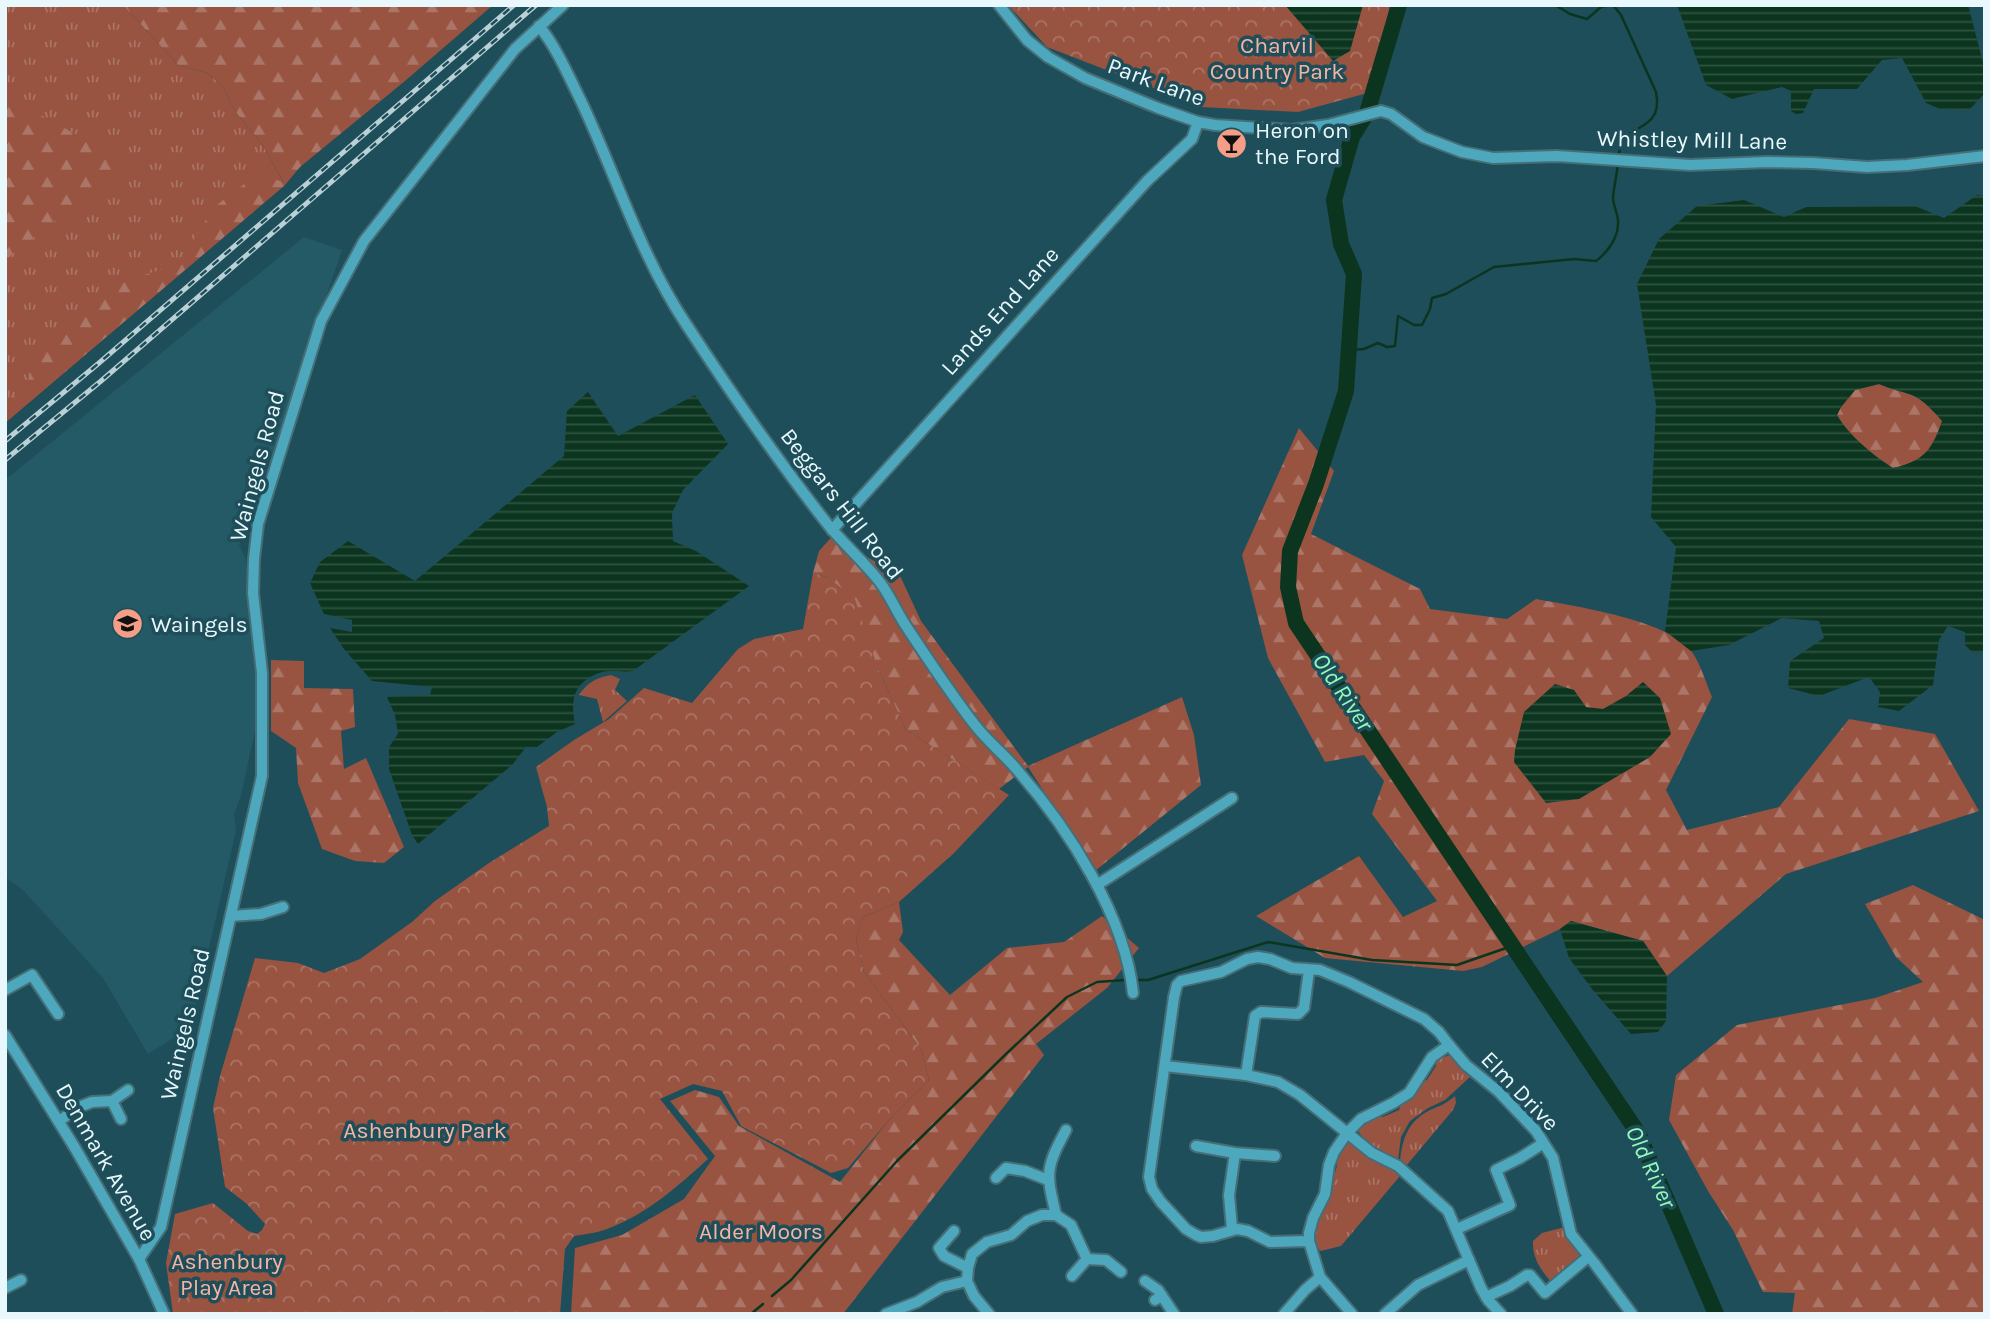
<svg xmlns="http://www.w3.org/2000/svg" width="1990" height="1319" font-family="Karla,sans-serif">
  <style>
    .built { fill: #245a66 }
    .grass { fill: url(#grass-tufts) }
    .forest { fill: url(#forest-firs) }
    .park { fill: url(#park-crowns) }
    .water { fill: url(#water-rules); fill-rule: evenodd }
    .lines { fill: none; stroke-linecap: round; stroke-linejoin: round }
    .stream { stroke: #0c351f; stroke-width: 2.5 }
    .river { stroke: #0c351f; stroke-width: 16 }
    .street-casing { stroke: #466e77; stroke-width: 14 }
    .street { stroke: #4ea8bd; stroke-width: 10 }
    .rail-casing { stroke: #b9d0d6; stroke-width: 5 }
    .rail { stroke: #1e4e59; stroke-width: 2.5; stroke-dasharray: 8; stroke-linecap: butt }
    .labels { text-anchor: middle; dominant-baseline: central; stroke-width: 7; stroke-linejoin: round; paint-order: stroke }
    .park-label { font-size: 23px; fill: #f6b5a4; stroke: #1e4e59 }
    .street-label { font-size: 23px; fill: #e8f8fc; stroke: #1e4e59 }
    .poi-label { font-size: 23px; fill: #e8f8fc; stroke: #1e4e59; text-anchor: start }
    .water-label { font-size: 24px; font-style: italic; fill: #93faba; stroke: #1e4e59 }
  </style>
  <defs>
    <pattern id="grass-tufts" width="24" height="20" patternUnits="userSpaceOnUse" patternTransform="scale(1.75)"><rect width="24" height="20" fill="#985341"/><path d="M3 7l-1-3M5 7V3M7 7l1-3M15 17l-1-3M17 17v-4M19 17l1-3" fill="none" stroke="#ab7567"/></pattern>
    <pattern id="forest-firs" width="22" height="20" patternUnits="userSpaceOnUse" patternTransform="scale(1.75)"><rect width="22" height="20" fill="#985341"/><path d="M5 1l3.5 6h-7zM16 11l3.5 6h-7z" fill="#ab7567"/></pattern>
    <pattern id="park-crowns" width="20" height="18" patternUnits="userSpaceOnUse" patternTransform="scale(1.75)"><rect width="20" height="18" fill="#985341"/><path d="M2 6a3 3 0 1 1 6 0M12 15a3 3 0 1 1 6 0" fill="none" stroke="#ab7567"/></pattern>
    <pattern id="water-rules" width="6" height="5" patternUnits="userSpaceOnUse" patternTransform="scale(1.75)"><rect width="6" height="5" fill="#0c351f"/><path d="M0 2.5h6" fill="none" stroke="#2f5340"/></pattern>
  </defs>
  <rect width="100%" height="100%" fill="#1e4e59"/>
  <path class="built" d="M 304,237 L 342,250 L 259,497 L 239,545 L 246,559 L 256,688 L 257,721 L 241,796 L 234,814 L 236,830 L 191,1027 L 148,1054 L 103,978 L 23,890 L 5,877 L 5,480 Z"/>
  <g class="grass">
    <path d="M 5,5 L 123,5 L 178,65 L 207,73 L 223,86 L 234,110 L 262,144 L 285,185 L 5,423 Z"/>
    <path d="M 611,675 L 620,679 L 615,690 L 627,701 L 603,722 L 597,699 L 579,695 C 588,682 596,678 611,675 Z"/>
    <path d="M 1450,1055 L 1470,1077 L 1445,1100 L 1428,1108 L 1410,1121 L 1401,1137 L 1398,1160 C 1384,1152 1362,1143 1357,1128 L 1359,1126 L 1376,1115 L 1383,1117 L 1399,1110 L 1401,1104 L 1423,1081 L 1427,1080 L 1436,1066 L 1436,1060 Z"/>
    <path d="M 1455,1096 L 1456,1103 L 1453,1110 L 1406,1166 L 1400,1162 C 1402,1139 1408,1121 1430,1110 C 1440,1106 1447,1103 1455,1096 Z"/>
    <path d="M 1350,1140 L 1393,1169 L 1400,1176 L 1341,1246 L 1320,1251 L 1314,1239 L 1314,1228 L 1332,1177 C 1337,1173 1338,1161 1337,1154 Z"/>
    <path d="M 1565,1227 L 1579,1252 L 1579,1256 L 1551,1282 C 1541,1270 1532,1258 1533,1241 L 1542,1233 Z"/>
  </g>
  <g class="forest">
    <path d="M 123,5 L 493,5 L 405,81 L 300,167 L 285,185 L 5,423 L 5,400 L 24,390 L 38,356 L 115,284 L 179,264 L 213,208 L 260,172 L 284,183 L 262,144 L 234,110 L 223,86 L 207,73 L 178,65 Z"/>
    <path d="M 5,95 L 129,164 L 5,260 Z"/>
    <path d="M 1879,384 C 1890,389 1901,391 1912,395 C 1924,400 1934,412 1943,421 C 1931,451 1926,461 1893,468 C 1874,456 1848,435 1837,415 L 1841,407 L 1855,390 Z"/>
    <path d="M 1299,428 L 1334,471 L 1311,534 L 1420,589 L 1430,609 L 1507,619 L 1536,599 C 1574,606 1670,620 1692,652 C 1701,665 1706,683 1712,697 L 1666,790 L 1687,830 L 1779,807 L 1849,719 L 1935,734 L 1979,811 L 1786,874 L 1667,976 L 1643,941 L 1571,921 L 1560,929 L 1482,967 L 1463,971 L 1325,958 L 1256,916 L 1359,856 L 1403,917 L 1437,901 L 1372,814 L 1384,781 L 1364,755 L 1325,762 L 1268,658 L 1242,555 Z"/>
    <path d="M 839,529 L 865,557 L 896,567 L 921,621 L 1028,766 L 1182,697 L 1194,735 L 1201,785 L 1095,871 L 1028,767 L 999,789 L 906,730 L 878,669 L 829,578 L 813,573 L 819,551 Z"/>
    <path d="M 271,660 L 304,661 L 304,688 L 353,689 L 355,727 L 341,731 L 344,769 L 366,758 L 404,847 L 384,863 L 355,861 L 322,849 L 298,783 L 296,748 L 271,731 Z"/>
    <path d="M 1913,885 L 1985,920 L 1985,1314 L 1792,1314 L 1795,1293 L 1763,1292 L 1733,1230 L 1708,1191 L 1669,1120 L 1676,1075 L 1737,1025 L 1875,998 L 1923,982 L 1896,957 L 1865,904 Z"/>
    <path d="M 899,902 L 903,932 L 899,940 L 950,995 L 1007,948 L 1064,942 L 1102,916 L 1139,948 L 1107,988 L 1036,1044 L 1044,1055 L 843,1314 L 571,1314 L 575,1248 L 622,1235 L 684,1199 L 715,1156 L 670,1101 L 695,1090 L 719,1097 L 739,1126 L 840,1182 L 888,1121 L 929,1080 L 921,1049 L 864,972 L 856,939 L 863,917 Z"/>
  </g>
  <g class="park">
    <path d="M 1008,5 L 1390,5 L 1371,92 L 1298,112 L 1202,107 L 1047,47 Z"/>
    <path d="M 813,573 L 829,578 L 855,599 L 878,669 L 906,730 L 1009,795 L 954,853 L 899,902 L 863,917 L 856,939 L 864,972 L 921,1049 L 929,1080 L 888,1121 L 848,1168 L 831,1173 L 741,1126 L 722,1091 L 693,1084 L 660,1099 L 708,1159 C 677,1187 647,1214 607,1229 C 597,1233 585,1234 574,1236 L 565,1249 L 560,1314 L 173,1314 L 166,1263 L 175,1214 L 213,1203 L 248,1231 L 257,1234 L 262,1230 L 265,1224 L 247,1204 L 225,1187 L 213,1108 L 220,1076 L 255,958 L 298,963 L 324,973 L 360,959 L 412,922 L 435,901 L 489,863 L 549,826 L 547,807 L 536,767 L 574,740 L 609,719 L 644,688 L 692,703 L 738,649 L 754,639 L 803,629 Z"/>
  </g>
  <g class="water">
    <path d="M 1285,5 L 1363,5 L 1350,51 L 1333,61 Z"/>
    <path d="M 1677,5 L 1968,5 L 1985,70 L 1985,93 L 1969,110 L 1940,109 L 1926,103 L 1902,58 L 1882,60 L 1857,89 L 1814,89 L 1803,113 L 1796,114 L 1791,111 L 1791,91 L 1782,87 L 1732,99 L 1706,85 Z"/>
    <path d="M 1977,195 L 1985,196 L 1985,651 L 1973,653 L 1965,645 L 1965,632 L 1948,626 L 1939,640 L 1933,685 L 1899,711 L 1878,707 L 1880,692 L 1869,677 L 1819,696 L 1788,688 L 1790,661 L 1824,638 L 1819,621 L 1782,618 L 1729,645 L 1691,651 L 1665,631 L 1676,547 L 1651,517 L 1656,405 L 1637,284 L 1659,239 L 1697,206 L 1744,200 L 1784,217 L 1806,207 L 1915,206 L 1944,218 ZM 1879,384 C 1890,389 1901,391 1912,395 C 1924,400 1934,412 1942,421 C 1932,450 1924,461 1893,468 C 1875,457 1847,434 1837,415 L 1841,407 L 1855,390 Z"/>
    <path d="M 588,392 L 618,436 L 695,395 L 728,444 L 683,490 L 672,513 L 673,541 L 696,551 L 749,586 L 633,671 C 625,672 618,671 610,671 C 605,671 598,673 594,675 C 572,686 571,702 575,724 L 557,732 L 537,747 L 526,747 L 512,765 L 418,844 L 412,835 L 389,769 L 389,747 L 398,734 L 395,715 L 387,697 L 430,695 L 432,687 L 372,681 L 344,649 L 330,628 L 352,632 L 352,620 L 324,614 L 310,583 L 320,562 L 348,541 L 415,581 L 564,456 L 567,411 Z"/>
    <path d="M 1643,682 L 1660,698 L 1671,734 L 1650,757 L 1579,799 L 1546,803 L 1514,762 L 1515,750 L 1524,712 L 1555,684 L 1574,690 L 1586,707 L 1603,709 L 1626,696 Z"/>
    <path d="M 1571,921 L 1643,941 L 1667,976 L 1666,1021 L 1658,1032 L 1631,1034 L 1592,989 L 1569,958 L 1560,929 Z"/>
  </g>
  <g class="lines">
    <g class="stream">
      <path d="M 1555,5 L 1570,14 L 1587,19 L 1601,7 L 1610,5"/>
      <path d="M 1613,5 L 1621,15 L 1656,92 C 1662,120 1645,125 1623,137 L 1618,157"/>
      <path d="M 1349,350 L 1364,349 L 1378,343 L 1387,347 L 1395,346 L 1398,316 L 1414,325 L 1422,325 L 1430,309 L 1432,298 L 1446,294 L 1494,267 L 1574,259 L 1596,261 C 1607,253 1618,238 1618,224 C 1619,215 1613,207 1613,197 C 1614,186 1617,174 1618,163"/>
      <path d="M 1136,980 L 1148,980 L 1268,942 L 1372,960 L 1457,965 L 1512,946"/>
      <path d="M 772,1296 L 791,1280 L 897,1161 L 1006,1054 L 1067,997 L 1097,982 L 1126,980"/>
      <path d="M 751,1314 L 763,1304"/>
    </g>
    <path class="river" d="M 1399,5 L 1367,113 L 1352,137 L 1334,200 L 1341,244 L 1354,274 L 1346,391 L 1316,484 L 1290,551 L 1288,587 L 1296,623 L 1638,1133 L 1716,1314"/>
    <defs>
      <g id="street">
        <path d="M 999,5 L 1027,40 L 1048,57 L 1085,78 L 1158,108 L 1198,122 L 1215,125 L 1292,130 L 1328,125 L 1381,111 L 1391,114 L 1423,137 L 1462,152 L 1493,158 L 1557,156 L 1690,165 L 1767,162 L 1813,163 L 1867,167 L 1907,165 L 1985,156"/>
        <path d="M 539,26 C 557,48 568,75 581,101 C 616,175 640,255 686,324 C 731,393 778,461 829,526 C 845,545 864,562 879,581 C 890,595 896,611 906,626 C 928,659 950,693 975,725 C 988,742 1005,755 1018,771 C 1068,828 1125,916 1133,993"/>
        <path d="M 832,530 L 1147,181 L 1192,139 L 1198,122"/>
        <path d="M 1097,885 L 1232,798"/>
        <path d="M 231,916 L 261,914 L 283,907"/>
        <path d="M 5,990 L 32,975 L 58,1014"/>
        <path d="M 5,1035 L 75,1148 L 139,1259 L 164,1314"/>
        <path d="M 1449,1045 L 1466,1065 L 1499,1092 L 1536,1131 L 1553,1158 L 1571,1234 L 1595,1264 L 1632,1314"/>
        <path d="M 1165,1066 L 1246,1075 L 1278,1082 L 1300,1095 L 1372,1153 L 1398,1166 L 1448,1211 L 1481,1288 L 1488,1300 L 1501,1314"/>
        <path d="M 1246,1075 L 1255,1016 L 1261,1012 L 1298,1014 L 1304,1008 L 1309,970"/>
        <path d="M 112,1101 L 121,1119"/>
        <path d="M 59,1121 L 79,1107 L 92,1102 L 112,1101 L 128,1090"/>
        <path d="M 1196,1146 L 1235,1153 L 1275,1156"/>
        <path d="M 996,1178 L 1006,1168 L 1025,1171 L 1048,1180"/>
        <path d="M 1056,1215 C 1046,1173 1045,1169 1066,1130"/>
        <path d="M 1232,1229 L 1229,1195 L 1235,1153"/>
        <path d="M 1457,1229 L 1510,1205 L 1496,1170 L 1520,1158 L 1542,1144"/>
        <path d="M 954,1231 L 939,1248 L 944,1256 L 968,1268"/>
        <path d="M 1309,1241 L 1270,1242 L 1248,1231 L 1237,1229 L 1213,1236 L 1201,1237 L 1196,1235 L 1186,1229 L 1161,1202 L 1152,1189 L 1149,1177 L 1174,997 L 1177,985 L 1181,981 L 1221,972 L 1247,959 L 1258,957 L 1270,959 L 1292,968 L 1320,970 L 1349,982 L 1424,1019 L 1439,1032 L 1449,1045 L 1432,1057 L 1409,1093 L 1393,1103 L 1361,1119 L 1347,1133 L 1334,1152 L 1329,1165 L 1325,1194 L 1313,1218 L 1309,1233 L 1309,1241 L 1320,1277"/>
        <path d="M 139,1259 L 161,1227 L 262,776 L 262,673 L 253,593 L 254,559 L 258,524 L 321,321 L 364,241 L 515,49 L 563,5"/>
        <path d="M 1072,1276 L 1087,1259"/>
        <path d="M 1145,1281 L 1158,1290 L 1162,1296 L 1155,1300"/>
        <path d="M 5,1288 L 21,1280"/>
        <path d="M 1162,1296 L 1174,1314"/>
        <path d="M 1486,1297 L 1510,1286 L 1527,1275 L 1530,1275 L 1545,1293 L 1588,1257"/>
        <path d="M 886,1314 L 917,1302 L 942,1287 L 967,1281"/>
        <path d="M 989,1314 L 974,1296 L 967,1281 L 968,1268 L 972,1254 L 987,1242 L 1011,1235 L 1027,1221 L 1042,1215 L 1056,1215 L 1071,1225 L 1087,1259 L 1106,1260 L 1121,1272"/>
        <path d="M 1284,1314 L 1305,1290 L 1320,1277 L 1352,1314"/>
        <path d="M 1385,1314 L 1418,1285 L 1469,1260"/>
      </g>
    </defs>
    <use href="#street" class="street-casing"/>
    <use href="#street" class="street"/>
    <defs>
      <g id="rail">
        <path d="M 5,441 L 99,363 L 514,5"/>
        <path d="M 5,460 L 101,381 L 536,5"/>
      </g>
    </defs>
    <use href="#rail" class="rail-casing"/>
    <use href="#rail" class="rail"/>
  </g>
  <defs>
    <symbol id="bar-disc" viewBox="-11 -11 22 22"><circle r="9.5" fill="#f49e88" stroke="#1e4e59"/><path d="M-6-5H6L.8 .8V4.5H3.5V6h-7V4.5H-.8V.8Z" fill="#111"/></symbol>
    <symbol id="school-disc" viewBox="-11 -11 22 22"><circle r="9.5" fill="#f49e88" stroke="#1e4e59"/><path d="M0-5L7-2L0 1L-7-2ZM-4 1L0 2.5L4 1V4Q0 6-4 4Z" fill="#111"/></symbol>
  </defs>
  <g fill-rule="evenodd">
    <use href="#bar-disc" x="1214" y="126" width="35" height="35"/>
    <use href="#school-disc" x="110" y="606" width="35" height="35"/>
  </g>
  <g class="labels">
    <g class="park-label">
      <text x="1277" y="45">Charvil<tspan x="1277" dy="26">Country Park</tspan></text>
      <text x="425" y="1130">Ashenbury Park</text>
      <text x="761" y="1231">Alder Moors</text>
      <text x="227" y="1261">Ashenbury<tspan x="227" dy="26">Play Area</tspan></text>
    </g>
    <g class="street-label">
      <text transform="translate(1156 82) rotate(20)">Park Lane</text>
      <text transform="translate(1692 140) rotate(1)">Whistley Mill Lane</text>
      <text transform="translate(1000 311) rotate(-48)">Lands End Lane</text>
      <text transform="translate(257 466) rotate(-75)">Waingels Road</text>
      <text transform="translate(842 504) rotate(52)">Beggars Hill Road</text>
      <text transform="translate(185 1024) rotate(-77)">Waingels Road</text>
      <text transform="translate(1520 1091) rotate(46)">Elm Drive</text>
      <text transform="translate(106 1162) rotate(60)">Denmark Avenue</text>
    </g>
    <g class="poi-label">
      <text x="1255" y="130">Heron on<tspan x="1255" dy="26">the Ford</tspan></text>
      <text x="151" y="624">Waingels</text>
    </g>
    <g class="water-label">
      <text transform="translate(1343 692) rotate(56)">Old River</text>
      <text transform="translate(1651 1167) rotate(65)">Old River</text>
    </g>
  </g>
  <rect width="1990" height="1319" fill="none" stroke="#e8f8fc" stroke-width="14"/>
</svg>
